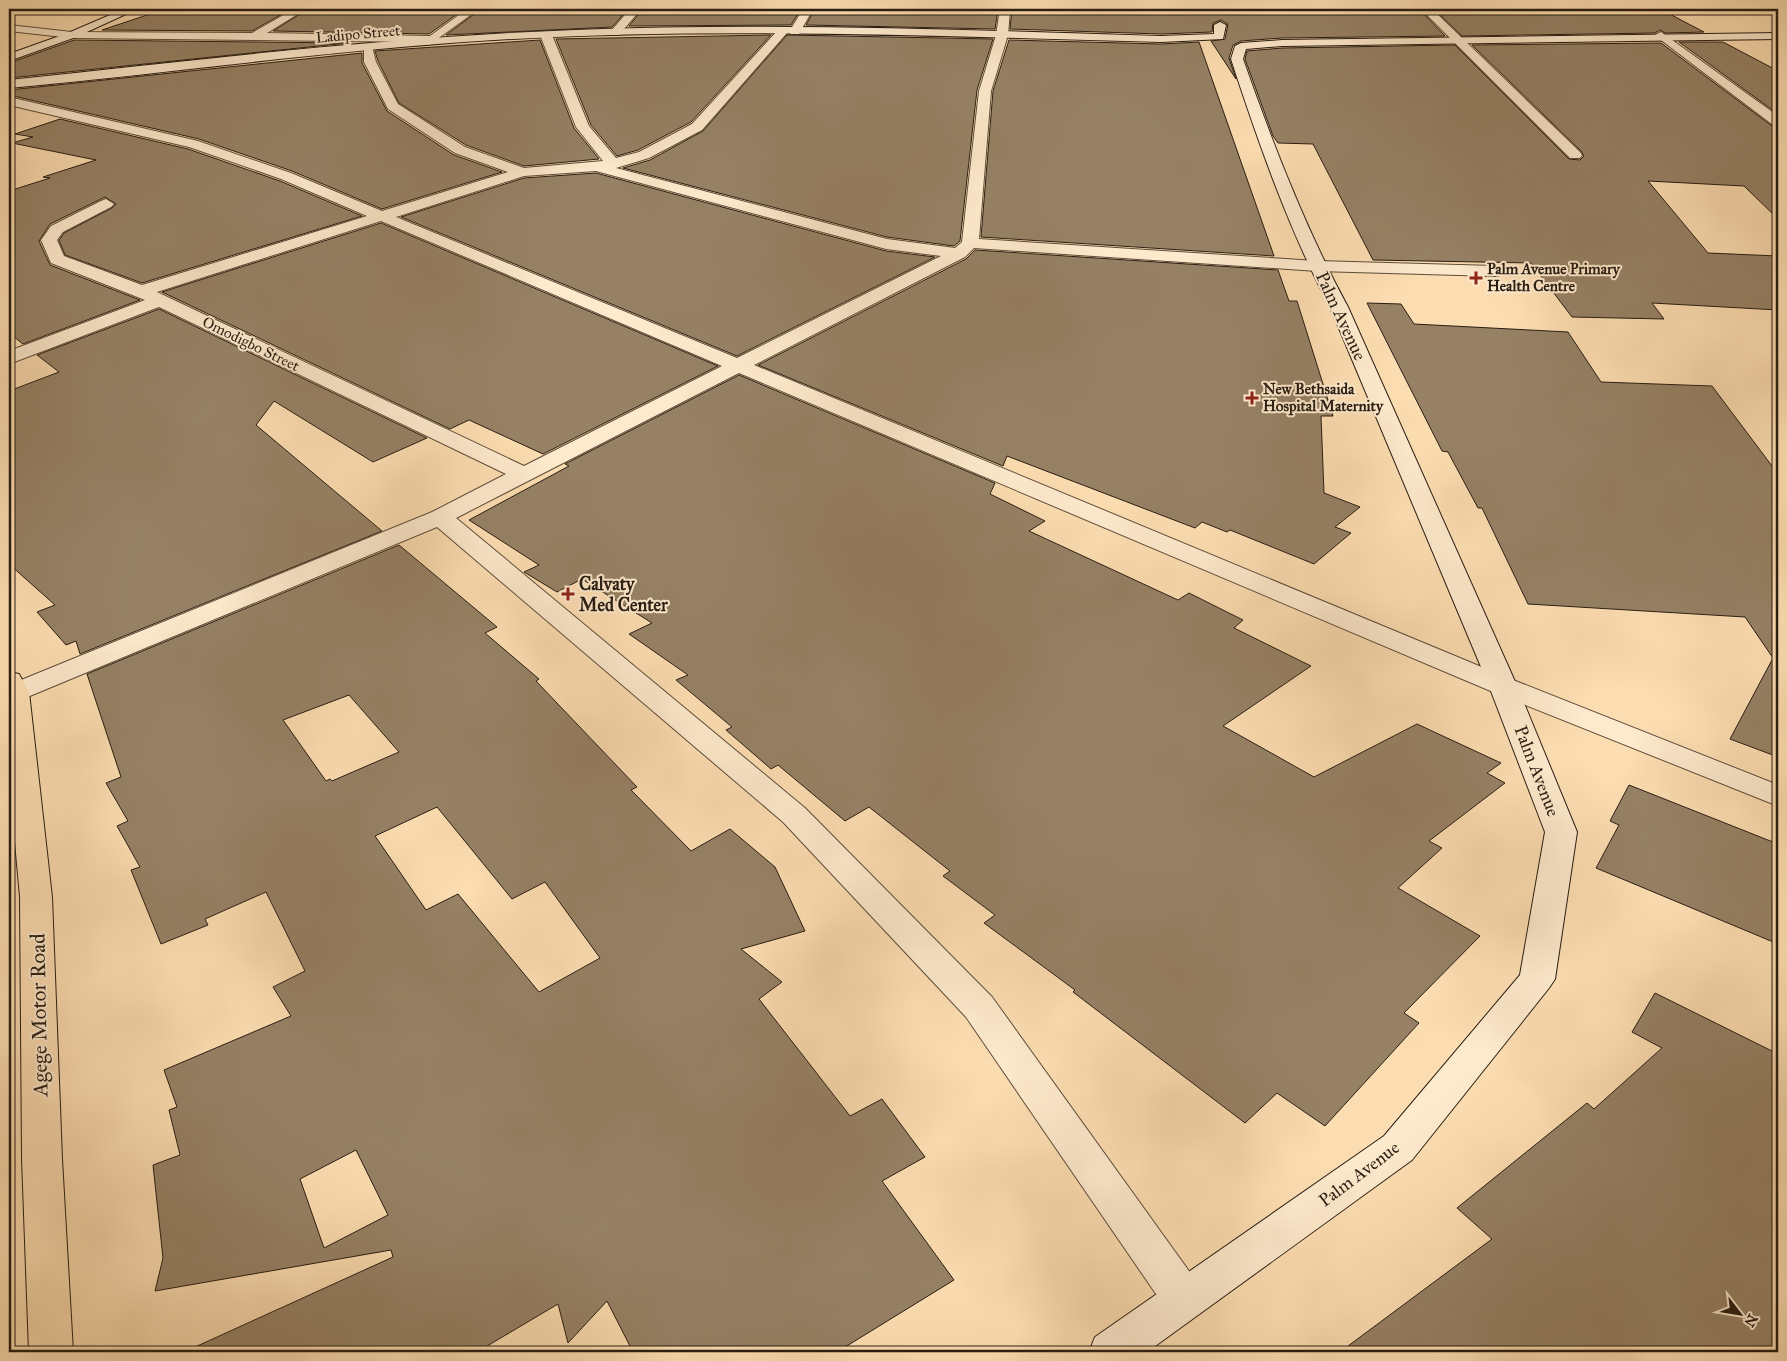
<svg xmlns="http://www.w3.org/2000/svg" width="1787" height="1361" font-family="'IM FELL Great Primer',serif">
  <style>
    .building { fill: #968165; stroke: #281d12; fill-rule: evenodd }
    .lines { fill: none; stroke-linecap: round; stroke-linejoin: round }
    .street-casing { stroke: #5d4d3a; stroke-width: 2 }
    .secondary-casing { stroke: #281d12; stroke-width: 2 }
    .highway-casing { stroke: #281d12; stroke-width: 2 }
    .street { fill: #fde9cc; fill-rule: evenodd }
    .secondary { fill: #fde9cc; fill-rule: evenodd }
    .highway { fill: #fcddb1; fill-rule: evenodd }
    .poi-dot { fill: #8f2418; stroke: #fde9cc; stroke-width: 2 }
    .labels { text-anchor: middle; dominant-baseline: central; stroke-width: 4; stroke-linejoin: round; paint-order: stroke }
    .far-street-label { font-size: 15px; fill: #281d12; stroke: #fde9cc }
    .far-poi-label { font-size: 15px; font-weight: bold; fill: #281d12; stroke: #fde9cc; text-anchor: start }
    .street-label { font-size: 18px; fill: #281d12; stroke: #fde9cc }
    .poi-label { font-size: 18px; font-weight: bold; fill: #281d12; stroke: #fde9cc; text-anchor: start }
    .near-street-label { font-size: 21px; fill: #281d12; stroke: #fde9cc }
  </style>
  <rect width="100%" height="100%" fill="#fcddb1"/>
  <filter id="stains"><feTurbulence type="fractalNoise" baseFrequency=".004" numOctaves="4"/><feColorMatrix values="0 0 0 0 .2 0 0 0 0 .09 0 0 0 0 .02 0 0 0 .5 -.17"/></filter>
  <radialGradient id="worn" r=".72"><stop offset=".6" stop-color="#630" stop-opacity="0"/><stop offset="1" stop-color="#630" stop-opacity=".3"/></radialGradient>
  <g class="building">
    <path d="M 165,9 L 291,9 L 252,31 L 102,30 Z"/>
    <path d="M 308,9 L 464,9 L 429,34 L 273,31 Z"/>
    <path d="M 481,9 L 628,9 L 612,27 L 446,35 Z"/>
    <path d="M 643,9 L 801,9 L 791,25 L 629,26 Z"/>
    <path d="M 815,9 L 998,9 L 995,29 L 806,25 Z"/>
    <path d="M 1012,9 L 1419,9 L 1445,36 L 1282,38 L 1241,41 L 1233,45 L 1229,58 L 1236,79 L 1211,41 L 1225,39 L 1228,24 L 1221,20 L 1213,23 L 1212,32 L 1161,34 L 1010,29 Z"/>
    <path d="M 1434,9 L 1660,9 L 1704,32 L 1665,33 L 1660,30 L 1655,33 L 1462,36 Z"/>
    <path d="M 771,35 L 691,122 L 638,150 L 617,156 L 591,125 L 556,39 Z"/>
    <path d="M 787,35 L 993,39 L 977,90 L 960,241 L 954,246 L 887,237 L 623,168 L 650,160 L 703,131 Z"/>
    <path d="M 74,40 L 348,43 L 9,78 L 9,63 Z"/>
    <path d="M 540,40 L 574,128 L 599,159 L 524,166 L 466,145 L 399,103 L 378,61 L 375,51 Z"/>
    <path d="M 1009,40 L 1161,44 L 1199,42 L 1274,256 L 981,237 L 993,91 Z"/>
    <path d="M 1679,42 L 1723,42 L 1778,71 L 1778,114 Z"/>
    <path d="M 1661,43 L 1772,126 L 1778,128 L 1778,219 L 1744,186 L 1648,181 L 1708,253 L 1778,256 L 1778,310 L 1652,303 L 1664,319 L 1572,317 L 1531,263 L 1373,260 L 1313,144 L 1278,143 L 1273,136 L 1245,59 L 1247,51 L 1282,48 L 1455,45 L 1569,159 L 1580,160 L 1584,156 L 1581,151 L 1472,45 Z"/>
    <path d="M 362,53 L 362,63 L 387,111 L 454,155 L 502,172 L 382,209 L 292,171 L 199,139 L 9,95 L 9,90 Z"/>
    <path d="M 60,119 L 188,149 L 280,181 L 362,216 L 142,283 L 65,255 L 59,240 L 64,233 L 112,208 L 116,204 L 105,197 L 50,224 L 39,241 L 50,265 L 140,300 L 23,344 L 9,333 L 9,191 L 50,178 L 43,177 L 96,160 L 12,143 L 33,137 L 15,134 Z"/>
    <path d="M 596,173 L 886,251 L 935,257 L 737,356 L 401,217 L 524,178 Z"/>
    <path d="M 381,223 L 718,366 L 543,454 L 469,420 L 450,429 L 162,292 Z"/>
    <path d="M 975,250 L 1278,270 L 1289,301 L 1297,301 L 1333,416 L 1321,416 L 1324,493 L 1360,507 L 1335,527 L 1351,533 L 1314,564 L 1230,530 L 1227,532 L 1202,522 L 1195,528 L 1007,456 L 1003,466 L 758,365 L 966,259 Z"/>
    <path d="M 1367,303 L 1401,304 L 1414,324 L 1568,332 L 1601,382 L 1712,386 L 1778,474 L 1778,757 L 1730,739 L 1773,658 L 1745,617 L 1528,604 L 1482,508 L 1478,508 L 1448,452 L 1442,451 Z"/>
    <path d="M 159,309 L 427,438 L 373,462 L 274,401 L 256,425 L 382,531 L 80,654 L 76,641 L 66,645 L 37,612 L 55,605 L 9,564 L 9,391 L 59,372 L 37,355 Z"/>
    <path d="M 739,375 L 995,483 L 990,494 L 1045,521 L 1029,531 L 1178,600 L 1189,593 L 1243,620 L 1234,628 L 1311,666 L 1223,726 L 1314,777 L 1417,724 L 1501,763 L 1487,773 L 1505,783 L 1429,841 L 1442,848 L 1398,888 L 1480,936 L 1404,1013 L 1419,1023 L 1325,1126 L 1277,1093 L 1245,1123 L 1073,992 L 1075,990 L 984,923 L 995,915 L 943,876 L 950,871 L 869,807 L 845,821 L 778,765 L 771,769 L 726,730 L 732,727 L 676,680 L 688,675 L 629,634 L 652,623 L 582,579 L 557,592 L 524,572 L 539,565 L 469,520 L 569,466 L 565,464 Z"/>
    <path d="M 399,545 L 497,627 L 485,633 L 539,679 L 536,681 L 637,787 L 631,790 L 691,851 L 730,829 L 775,867 L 805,931 L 741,949 L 782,982 L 759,999 L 850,1116 L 882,1099 L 925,1157 L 882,1181 L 954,1280 L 837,1352 L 633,1352 L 607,1301 L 568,1343 L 558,1304 L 477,1352 L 184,1352 L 393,1257 L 391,1250 L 155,1291 L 163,1258 L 153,1165 L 180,1155 L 169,1110 L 177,1107 L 164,1070 L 291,1016 L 273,987 L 305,971 L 266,892 L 205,919 L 208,925 L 161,944 L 131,870 L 140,867 L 117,826 L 128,821 L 106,783 L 121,777 L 87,674 ZM 349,695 L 399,752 L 332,781 L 330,779 L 326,781 L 283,720 ZM 437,807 L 512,899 L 545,882 L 600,958 L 539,992 L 458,894 L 426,910 L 375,836 ZM 356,1150 L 388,1215 L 324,1248 L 300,1179 Z"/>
    <path d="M 1629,785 L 1778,844 L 1778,944 L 1596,868 L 1619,825 L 1610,821 Z"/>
    <path d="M 1655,993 L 1778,1054 L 1778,1352 L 1340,1352 L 1492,1239 L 1457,1208 L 1587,1103 L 1594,1109 L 1662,1048 L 1632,1032 Z"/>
  </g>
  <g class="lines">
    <defs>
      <g id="street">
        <path d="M 294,9 L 306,9 L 267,33 L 430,36 L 467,9 L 479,9 L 429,45 L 423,42 L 72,38 L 9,31 L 9,25 L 72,32 L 252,33 Z"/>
        <path d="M 630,9 L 641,9 L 619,35 L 611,35 L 611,31 Z"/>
        <path d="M 803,9 L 813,9 L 799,34 L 791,34 L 789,32 Z"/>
        <path d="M 1000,9 L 1010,9 L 1008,35 L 991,91 L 979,239 L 1317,261 L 1495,266 L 1501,267 L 1504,271 L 1501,275 L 1495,276 L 1317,271 L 974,248 L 965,257 L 754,365 L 1513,680 L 1778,785 L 1778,806 L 1493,692 L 739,373 L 456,518 L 805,808 L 992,997 L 1199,1285 L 1206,1299 L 1199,1313 L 1184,1319 L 1169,1313 L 966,1017 L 783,822 L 437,527 L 25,698 L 15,700 L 9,699 L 9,685 L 432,512 L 506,474 L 159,307 L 9,364 L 9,351 L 145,300 L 51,263 L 41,240 L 51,226 L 101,201 L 106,199 L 114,204 L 111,207 L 63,232 L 57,240 L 64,256 L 142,285 L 367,216 L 281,179 L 189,147 L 9,105 L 9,97 L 198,141 L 291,173 L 382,211 L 508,172 L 455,153 L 388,109 L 364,62 L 364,46 L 372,46 L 376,62 L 398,104 L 465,147 L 524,168 L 603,161 L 576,127 L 540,35 L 542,33 L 550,33 L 552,35 L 589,126 L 616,158 L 639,152 L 692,124 L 778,30 L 782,29 L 788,32 L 786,34 L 702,130 L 649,158 L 616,168 L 887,239 L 955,248 L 962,242 L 979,91 L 996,35 ZM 596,171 L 886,249 L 941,256 L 737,358 L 396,217 L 524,176 ZM 381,221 L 722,366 L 524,466 L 157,292 Z"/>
        <path d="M 1421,9 L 1432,9 L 1580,152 L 1582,155 L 1580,158 L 1570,158 Z"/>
        <path d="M 1661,32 L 1778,116 L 1778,126 L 1773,125 L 1657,37 L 1655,35 Z"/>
      </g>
      <g id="secondary">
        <path d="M 124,9 L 137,9 L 76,37 L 9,61 L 9,54 L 68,33 Z"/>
        <path d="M 1220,22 L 1226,25 L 1223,39 L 1161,42 C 939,36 716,27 494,40 C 332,50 171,73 9,88 L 9,80 C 197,60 386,37 575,30 C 770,22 966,30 1161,36 L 1214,34 L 1214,25 Z"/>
        <path d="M 1778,33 L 1778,39 L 1282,46 L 1246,49 L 1243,59 C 1273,144 1305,228 1348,307 L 1517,686 L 1577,832 L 1555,979 L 1549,988 L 1412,1160 L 1147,1352 L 1089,1352 L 1095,1337 L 1384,1136 L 1520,975 L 1545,832 L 1489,686 L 1330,307 C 1288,228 1259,144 1231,59 L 1235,46 L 1241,43 L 1282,40 Z"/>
      </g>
      <path id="highway" d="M 9,672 L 19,674 L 29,692 L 52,897 L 62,1159 L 73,1352 L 29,1352 L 22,1159 L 20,897 L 9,777 Z"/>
    </defs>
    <use href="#street" class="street-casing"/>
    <use href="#secondary" class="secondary-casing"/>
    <use href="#highway" class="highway-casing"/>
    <use href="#street" class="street"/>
    <use href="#secondary" class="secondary"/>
    <use href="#highway" class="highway"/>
  </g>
  <g class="poi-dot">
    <path d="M1473.5 270.5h5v5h5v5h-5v5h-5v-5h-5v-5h5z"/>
    <path d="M1249.5 390.5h5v5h5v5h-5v5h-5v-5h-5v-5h5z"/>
    <path d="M565.5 586.5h5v5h5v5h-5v5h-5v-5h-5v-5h5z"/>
  </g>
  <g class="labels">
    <g class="far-street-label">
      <text transform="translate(358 34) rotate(-5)">Ladipo Street</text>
      <text transform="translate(251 344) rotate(26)">Omodigbo Street</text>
    </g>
    <g class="far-poi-label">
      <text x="1487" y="269">Palm Avenue Primary<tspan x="1487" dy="17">Health Centre</tspan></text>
      <text x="1263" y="389">New Bethsaida<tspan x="1263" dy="17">Hospital Maternity</tspan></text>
    </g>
    <g class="street-label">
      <text transform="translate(1341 316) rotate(65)">Palm Avenue</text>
      <text transform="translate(1537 771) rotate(69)">Palm Avenue</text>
      <text transform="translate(1359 1174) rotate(-37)">Palm Avenue</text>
    </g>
    <g class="poi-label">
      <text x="579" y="584">Calvaty<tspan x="579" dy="21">Med Center</tspan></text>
    </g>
    <g class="near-street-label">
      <text transform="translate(39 1015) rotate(-91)">Agege Motor Road</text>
    </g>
  </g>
  <rect width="1787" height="1361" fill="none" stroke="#fcddb1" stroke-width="30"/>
  <rect x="10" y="10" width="1767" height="1341" fill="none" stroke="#281d12" stroke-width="2.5"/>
  <rect x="15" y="15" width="1757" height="1331" fill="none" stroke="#281d12"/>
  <g transform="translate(1740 1314) rotate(121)" stroke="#fde9cc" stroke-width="4" paint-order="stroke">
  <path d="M0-4L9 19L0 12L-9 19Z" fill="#281d12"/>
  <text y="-8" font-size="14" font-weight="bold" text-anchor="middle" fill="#281d12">N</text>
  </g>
  <rect width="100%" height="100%" filter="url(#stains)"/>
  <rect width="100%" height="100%" fill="url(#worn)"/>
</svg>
